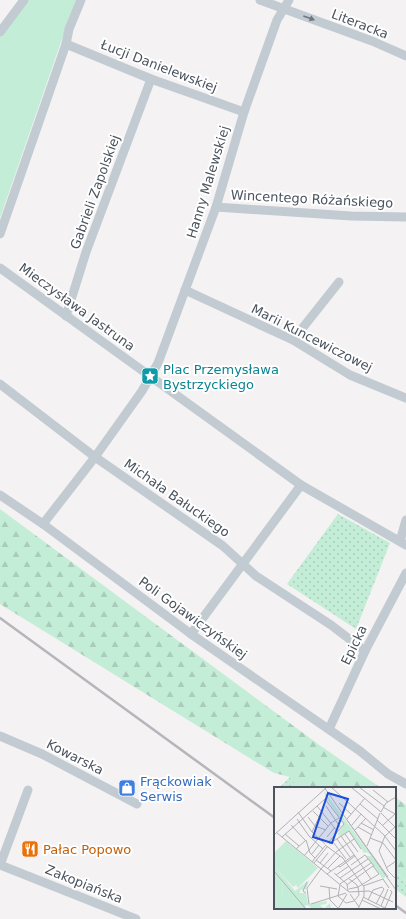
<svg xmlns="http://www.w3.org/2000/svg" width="406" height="919" font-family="'DejaVu Sans',sans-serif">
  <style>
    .grass { fill: url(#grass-dots) }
    .forest { fill: url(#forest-firs) }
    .green { fill: #c4edd7 }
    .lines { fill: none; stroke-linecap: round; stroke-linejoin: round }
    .street { stroke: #c3cbd2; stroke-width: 9 }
    .rail { stroke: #b4b6bb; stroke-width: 2.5 }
    .oneway { fill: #6e7781 }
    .labels { text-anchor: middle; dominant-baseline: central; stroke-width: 4; stroke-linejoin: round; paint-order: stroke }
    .street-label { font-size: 13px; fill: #4a535e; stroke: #fff }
    .culture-label { font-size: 13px; fill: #0d838f; stroke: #fff; text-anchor: start }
    .shop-label { font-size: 13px; fill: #366cbe; stroke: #fff; text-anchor: start }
    .food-label { font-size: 13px; fill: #c56008; stroke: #fff; text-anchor: start }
    .inset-road { fill: none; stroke: #b0b2b7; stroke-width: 1 }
    .view { fill: #1d4ed8; fill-opacity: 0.15; stroke: #1d4ed8; stroke-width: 2 }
    .inset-edge { fill: none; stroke: #4a535e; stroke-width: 2 }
  </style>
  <defs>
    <pattern id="grass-dots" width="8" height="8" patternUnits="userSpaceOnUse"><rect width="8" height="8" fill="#c4edd7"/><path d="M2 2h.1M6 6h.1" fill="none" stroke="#aacdbb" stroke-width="1.8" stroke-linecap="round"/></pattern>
    <pattern id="forest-firs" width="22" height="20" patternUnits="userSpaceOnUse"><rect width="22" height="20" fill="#c4edd7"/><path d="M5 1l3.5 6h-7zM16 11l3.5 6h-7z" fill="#aacdbb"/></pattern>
  </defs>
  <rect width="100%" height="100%" fill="#f4f2f2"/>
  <g class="grass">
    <path d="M 338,514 L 390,543 L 356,629 L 287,584 Z"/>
    <path d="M 290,777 L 299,788 L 279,788 Z"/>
    <path d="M 395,871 L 406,881 L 406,897 L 395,889 Z"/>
  </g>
  <g class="forest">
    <path d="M 0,509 L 318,744 L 381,788 L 299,788 L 290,777 L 274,773 L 0,604 Z"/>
    <path d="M 395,797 L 406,805 L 406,881 L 395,871 Z"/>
  </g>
  <path class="green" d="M 27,0 L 77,0 L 70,16 L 0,218 L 0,37 Z"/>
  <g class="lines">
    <g class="street">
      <path d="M 260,0 L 372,41 L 406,56"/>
      <path d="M 0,32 L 24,0"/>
      <path d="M 66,44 L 151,79 L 244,112"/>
      <path d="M 216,207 L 351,216 L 406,217"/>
      <path d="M 0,234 L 66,44 L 69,29 L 81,0"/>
      <path d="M 0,268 L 301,485 L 406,545"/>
      <path d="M 185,290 L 293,340 L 350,375 L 406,398"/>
      <path d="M 66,316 L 86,252 L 151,79"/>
      <path d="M 293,340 L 339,282"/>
      <path d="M 0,384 L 95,457 L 223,546 L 256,576 L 331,625 L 365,651"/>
      <path d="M 0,495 L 43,524 L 191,634 L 360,751 L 388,774 L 406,784"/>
      <path d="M 43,524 L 95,457 L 142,391 L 158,363 L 216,207 L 244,112 L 277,20 L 289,0"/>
      <path d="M 400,541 L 406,520"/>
      <path d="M 191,634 L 301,485"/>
      <path d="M 329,729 L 365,651 L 406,573"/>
      <path d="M 0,736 L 42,754 L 137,804"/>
      <path d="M 0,865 L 136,919"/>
      <path d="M 0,865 L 28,790"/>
    </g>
    <g class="rail">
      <path d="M 0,618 L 275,818"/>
      <path d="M 395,905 L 406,913"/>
    </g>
  </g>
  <defs><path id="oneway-solid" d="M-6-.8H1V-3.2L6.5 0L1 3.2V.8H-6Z"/></defs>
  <use class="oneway" href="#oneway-solid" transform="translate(309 18) rotate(20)"/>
  <defs>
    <symbol id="sight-square" viewBox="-11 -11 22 22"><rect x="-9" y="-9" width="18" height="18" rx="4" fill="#0f9aa8" stroke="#fff"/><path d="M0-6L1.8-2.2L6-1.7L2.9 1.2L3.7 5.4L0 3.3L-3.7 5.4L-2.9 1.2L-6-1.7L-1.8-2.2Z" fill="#fff"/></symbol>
    <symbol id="shop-square" viewBox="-11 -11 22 22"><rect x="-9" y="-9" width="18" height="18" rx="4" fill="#3f7fe0" stroke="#fff"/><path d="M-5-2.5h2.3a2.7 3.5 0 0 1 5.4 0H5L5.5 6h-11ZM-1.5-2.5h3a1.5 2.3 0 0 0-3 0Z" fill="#fff"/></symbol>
    <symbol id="restaurant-square" viewBox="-11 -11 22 22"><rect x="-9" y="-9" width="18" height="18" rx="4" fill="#e8710a" stroke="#fff"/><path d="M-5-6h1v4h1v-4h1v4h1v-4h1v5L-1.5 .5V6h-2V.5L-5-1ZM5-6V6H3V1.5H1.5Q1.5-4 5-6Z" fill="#fff"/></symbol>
  </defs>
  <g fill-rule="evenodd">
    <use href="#sight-square" x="140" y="366" width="20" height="20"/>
    <use href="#shop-square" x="117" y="778" width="20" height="20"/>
    <use href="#restaurant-square" x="20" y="839" width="20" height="20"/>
  </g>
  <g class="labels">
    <g class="street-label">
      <text transform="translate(360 24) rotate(21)">Literacka</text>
      <text transform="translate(159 66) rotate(21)">Łucji Danielewskiej</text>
      <text transform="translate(208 182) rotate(-73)">Hanny Malewskiej</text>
      <text transform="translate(95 192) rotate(-70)">Gabrieli Zapolskiej</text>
      <text transform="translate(312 199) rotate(3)">Wincentego Różańskiego</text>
      <text transform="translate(77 307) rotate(36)">Mieczysława Jastruna</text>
      <text transform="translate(312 338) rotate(27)">Marii Kuncewiczowej</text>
      <text transform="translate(177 498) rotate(35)">Michała Bałuckiego</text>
      <text transform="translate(193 618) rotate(36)">Poli Gojawiczyńskiej</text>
      <text transform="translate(354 645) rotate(-64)">Epicka</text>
      <text transform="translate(75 757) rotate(27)">Kowarska</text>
      <text transform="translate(84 884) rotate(22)">Zakopiańska</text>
    </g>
    <g class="culture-label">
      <text x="163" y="369">Plac Przemysława<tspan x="163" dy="15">Bystrzyckiego</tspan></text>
    </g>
    <g class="shop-label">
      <text x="140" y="781">Frąckowiak<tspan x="140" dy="15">Serwis</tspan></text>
    </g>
    <g class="food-label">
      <text x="43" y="849">Pałac Popowo</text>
    </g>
  </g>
  <g transform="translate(274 787)">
    <rect width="122" height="122" fill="#f4f2f2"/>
    <path d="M 0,88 L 9,97 L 8,112 L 0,103 Z" fill="#c4edd7"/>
    <path d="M 50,4 L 112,89 L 109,92 L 92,69 L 97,69 L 93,65 L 90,66 L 75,44 L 65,50 L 64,46 L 70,37 L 51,9 ZM 0,79 L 21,104 L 35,93 L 32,102 L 26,103 L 26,106 L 32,106 L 34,117 L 53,114 L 52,117 L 46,118 L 50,122 L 56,116 L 57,122 L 38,122 L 34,118 L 31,119 L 31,122 L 0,122 L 0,103 L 8,111 L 9,97 L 0,88 L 0,84 L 20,106 L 0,83 Z" fill="#c4edd7"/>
    <path d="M 12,54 L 44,81 L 24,101 L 22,98 L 19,100 L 0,79 L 0,66 ZM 0,103 L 8,112 L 7,122 L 0,122 Z" fill="#c4edd7"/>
    <path class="inset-road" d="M 50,0 L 122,103M 57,0 L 110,48 L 122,64M 77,0 L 107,25M 85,0 L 110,19M 99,3 L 114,15M 65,16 L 77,27M 86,17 L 104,32M 43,19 L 63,44M 52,19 L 66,40M 109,20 L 121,27M 39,24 L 54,39M 24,25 L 38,45 L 51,57M 107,25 L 112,16 L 122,10M 107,26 L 122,41M 34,30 L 41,39 L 52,43M 23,32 L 35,49M 73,32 L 91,11M 73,33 L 114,90M 103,33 L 122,52M 87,36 L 100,43M 17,38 L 31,53M 78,38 L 87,27M 109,38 L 121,27M 84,40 L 98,48M 81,43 L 92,31M 38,45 L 48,24M 3,46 L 75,105 L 95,104 L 119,115M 11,47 L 25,59M 71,47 L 84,65M 0,48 L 53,0M 35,49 L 49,62M 67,49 L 97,92M 8,50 L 51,12 L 70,37 L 54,56M 53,50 L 61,40M 96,51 L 109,56 L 122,73M 63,52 L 76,70M 59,55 L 72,72M 55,57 L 75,44 L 87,62M 51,58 L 69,71M 93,59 L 106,26M 22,62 L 32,53 L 36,66 L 41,71M 105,64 L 114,84 L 122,92M 105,64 L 111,49 L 121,40M 62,65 L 80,52M 37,68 L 45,58M 30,69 L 57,36 L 65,31M 68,70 L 90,100 L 90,109 L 84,122M 42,73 L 57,84M 38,75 L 51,59M 40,76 L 53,60M 46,76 L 54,66M 77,78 L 91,68 L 100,79M 64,79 L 66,80 L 81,69M 54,81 L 66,69M 112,81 L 122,74M 47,82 L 62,65M 0,84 L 32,122M 60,86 L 73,97 L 74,104M 53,87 L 80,68M 62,88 L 75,79M 66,91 L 94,72M 66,97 L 97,76M 66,98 L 64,109 L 72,116 L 80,114 L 85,108 L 84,100 L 75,102M 73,98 L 78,94 L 99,79 L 105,87 L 84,100 L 82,97 L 79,95 L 78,94 L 75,92M 46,99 L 63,102M 89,99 L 109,92 L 115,101M 55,101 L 56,113 L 65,122M 32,106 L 29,104 L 33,95M 76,107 L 85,120M 89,110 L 113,122M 88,113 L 107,122M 94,113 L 99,103 L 108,100 L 110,102 L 102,117M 35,117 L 33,101 L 47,82M 37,117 L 72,106M 107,119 L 114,102M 111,121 L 118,105 L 116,103M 64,122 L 73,107"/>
    <path class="view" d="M 54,6 L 74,12 L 58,56 L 39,50 Z"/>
    <rect width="122" height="122" class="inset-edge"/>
  </g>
</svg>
